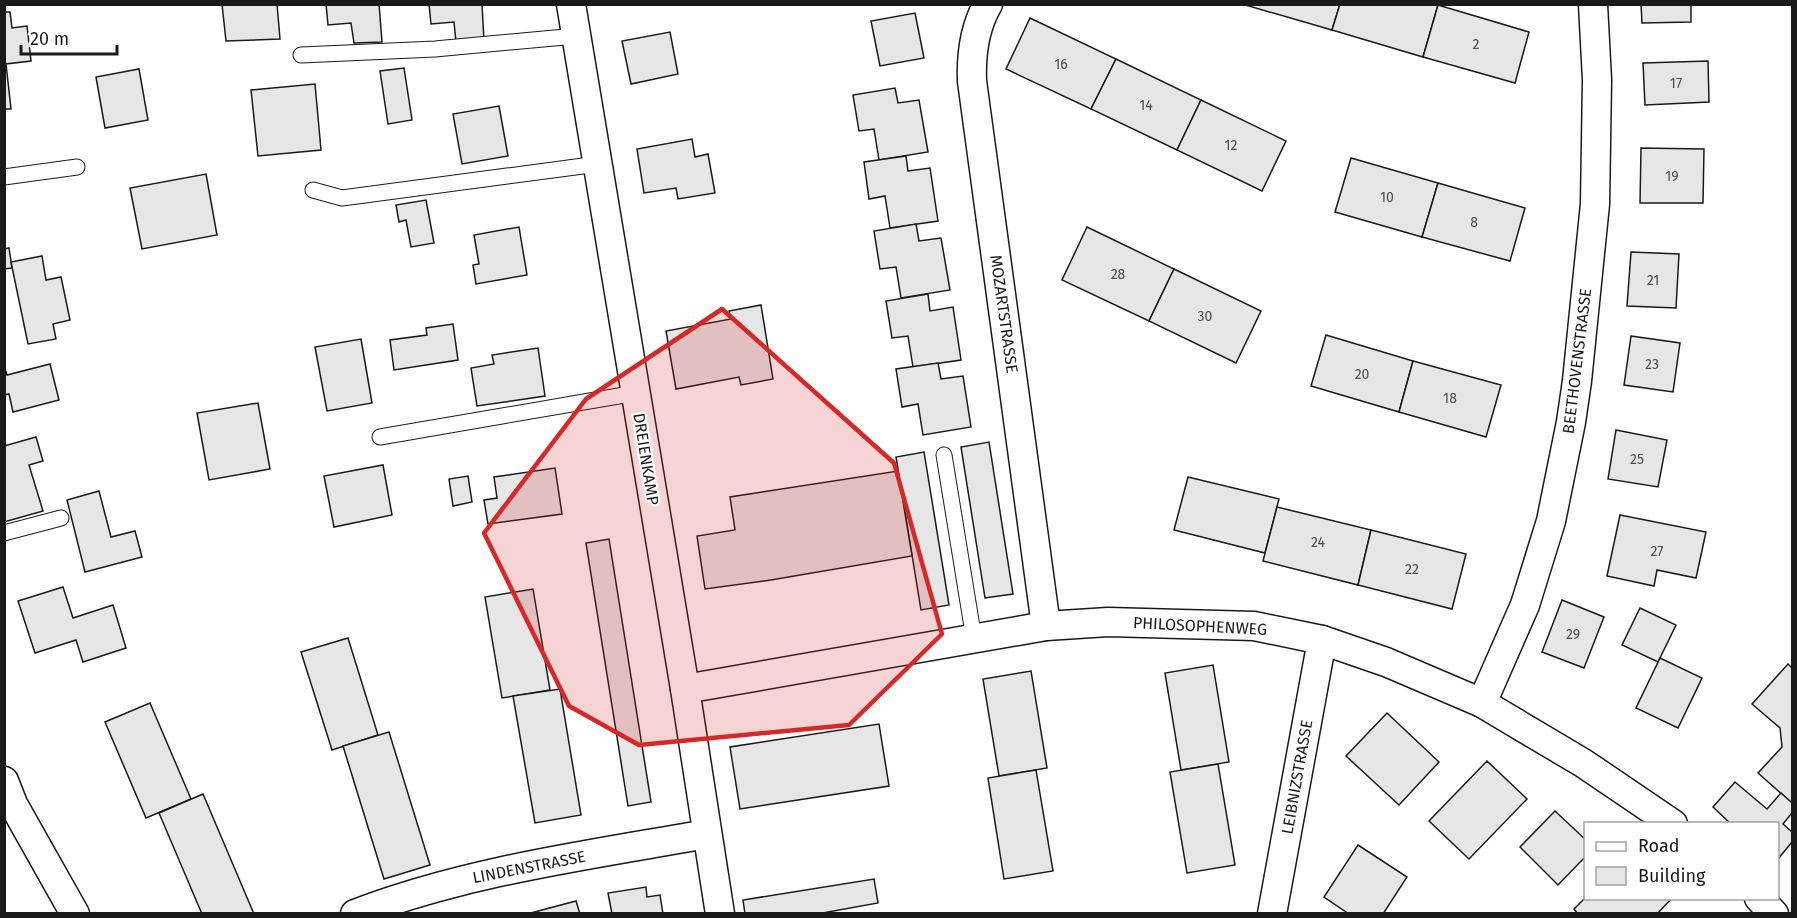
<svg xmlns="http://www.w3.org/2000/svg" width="1797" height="918" font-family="'Fira Sans',sans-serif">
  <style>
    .building { fill: #e6e6e6; stroke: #1a1a1a; stroke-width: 1.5 }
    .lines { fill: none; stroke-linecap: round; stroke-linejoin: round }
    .lane-casing { stroke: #1a1a1a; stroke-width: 17 }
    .street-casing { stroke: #1a1a1a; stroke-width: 31 }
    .lane { stroke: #fff; stroke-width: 15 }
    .street { stroke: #fff; stroke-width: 28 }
    .marked { fill: #d62828; fill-opacity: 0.2; stroke: #d62828; stroke-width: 4.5; stroke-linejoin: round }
    .labels { text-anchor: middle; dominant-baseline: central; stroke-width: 4.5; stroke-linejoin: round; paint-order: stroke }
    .number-label { font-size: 14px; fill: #4d4d4d }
    .street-label { font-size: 16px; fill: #1a1a1a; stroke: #fff }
  </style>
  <rect width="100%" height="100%" fill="#fff"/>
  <g class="building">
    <path d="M 222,4 L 277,4 L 280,39 L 226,41 Z"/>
    <path d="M 326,4 L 379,4 L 382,42 L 354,43 L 351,23 L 328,25 Z"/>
    <path d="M 429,4 L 482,4 L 484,41 L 456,42 L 454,22 L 431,24 Z"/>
    <path d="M 1242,4 L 1340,4 L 1332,30 Z"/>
    <path d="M 1340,4 L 1438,5 L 1423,57 L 1332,30 Z"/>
    <path d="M 1641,4 L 1691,4 L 1691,22 L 1642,23 Z"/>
    <path d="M 1438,5 L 1529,32 L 1515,83 L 1423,57 Z"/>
    <path d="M 4,12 L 10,12 L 12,28 L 27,26 L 31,61 L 6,64 L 11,109 L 4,109 Z"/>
    <path d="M 915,13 L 924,58 L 880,66 L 871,21 Z"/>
    <path d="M 1030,18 L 1116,59 L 1091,109 L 1006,69 Z"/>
    <path d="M 670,32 L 678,74 L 631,84 L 622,41 Z"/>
    <path d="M 1116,59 L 1201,100 L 1177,150 L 1091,109 Z"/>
    <path d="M 1708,61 L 1709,102 L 1645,105 L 1643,63 Z"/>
    <path d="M 404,68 L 412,120 L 388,124 L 380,71 Z"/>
    <path d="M 139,69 L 148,120 L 105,128 L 96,77 Z"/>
    <path d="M 315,84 L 321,150 L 258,156 L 251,90 Z"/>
    <path d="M 895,88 L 898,103 L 919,100 L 928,152 L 879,160 L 874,129 L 859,131 L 853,95 Z"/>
    <path d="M 1201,100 L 1286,141 L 1262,191 L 1177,150 Z"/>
    <path d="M 499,106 L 508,156 L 462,164 L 453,114 Z"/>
    <path d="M 692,139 L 695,157 L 708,154 L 715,193 L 678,199 L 676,188 L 644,193 L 637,149 Z"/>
    <path d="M 1641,148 L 1704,149 L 1703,203 L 1640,203 Z"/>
    <path d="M 906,156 L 908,171 L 930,168 L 938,221 L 890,228 L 885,196 L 869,199 L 864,162 Z"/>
    <path d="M 1351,158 L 1438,183 L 1422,237 L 1335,212 Z"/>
    <path d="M 206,174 L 217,235 L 142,249 L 130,188 Z"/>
    <path d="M 1438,183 L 1525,208 L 1510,261 L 1422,237 Z"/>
    <path d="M 426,200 L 434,243 L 411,247 L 406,220 L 399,222 L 396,205 Z"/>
    <path d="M 916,224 L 919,241 L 941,238 L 950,290 L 901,298 L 896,267 L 880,269 L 874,231 Z"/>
    <path d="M 519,227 L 527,275 L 476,284 L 473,265 L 479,264 L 474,235 Z"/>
    <path d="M 1087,227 L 1174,269 L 1149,321 L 1062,280 Z"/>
    <path d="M 9,248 L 12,268 L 4,269 L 4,249 Z"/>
    <path d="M 1631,252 L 1679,254 L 1676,308 L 1627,306 Z"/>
    <path d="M 42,256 L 46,280 L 61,277 L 70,320 L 53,324 L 56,339 L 28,344 L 11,262 Z"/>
    <path d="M 1174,269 L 1261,311 L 1236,363 L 1149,321 Z"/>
    <path d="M 928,294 L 930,311 L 953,307 L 961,360 L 913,367 L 908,336 L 892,338 L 886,301 Z"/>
    <path d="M 761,305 L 773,379 L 741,385 L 739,377 L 676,389 L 666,331 L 731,319 L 729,311 Z"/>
    <path d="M 453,324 L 458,360 L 394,370 L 390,340 L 427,335 L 426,328 Z"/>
    <path d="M 1326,335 L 1413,361 L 1399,412 L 1311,386 Z"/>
    <path d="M 1631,336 L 1680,343 L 1673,392 L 1624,385 Z"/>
    <path d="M 361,339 L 372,403 L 327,411 L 315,347 Z"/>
    <path d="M 538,348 L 545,396 L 477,406 L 471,368 L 494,364 L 492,355 Z"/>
    <path d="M 1413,361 L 1501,385 L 1486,437 L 1399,412 Z"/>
    <path d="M 938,363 L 941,379 L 963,376 L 971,427 L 923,435 L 918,404 L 902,407 L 896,369 Z"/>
    <path d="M 50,364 L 59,400 L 13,412 L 9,394 L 4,395 L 4,365 L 7,375 Z"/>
    <path d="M 258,403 L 270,469 L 209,480 L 197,413 Z"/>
    <path d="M 1616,430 L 1667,440 L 1658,487 L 1608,479 Z"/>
    <path d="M 36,437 L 43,461 L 29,465 L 43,511 L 4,522 L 4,446 Z"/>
    <path d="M 989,442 L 1013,594 L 985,598 L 961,447 Z"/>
    <path d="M 924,452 L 949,605 L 921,610 L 896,457 Z"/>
    <path d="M 383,465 L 392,515 L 334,527 L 324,476 Z"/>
    <path d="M 555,468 L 562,514 L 488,524 L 484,500 L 497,498 L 494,477 Z"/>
    <path d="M 898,471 L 912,556 L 771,580 L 705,589 L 697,536 L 735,530 L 730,497 Z"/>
    <path d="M 468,476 L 472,502 L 453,506 L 449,479 Z"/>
    <path d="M 1188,477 L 1279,499 L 1265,553 L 1174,530 Z"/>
    <path d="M 99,491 L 111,537 L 135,531 L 142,557 L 85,572 L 67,500 Z"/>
    <path d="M 1277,507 L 1371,530 L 1358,585 L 1263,561 Z"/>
    <path d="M 1620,515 L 1706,532 L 1696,578 L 1657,570 L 1654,586 L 1607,576 Z"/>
    <path d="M 1371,530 L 1466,554 L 1452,609 L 1358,585 Z"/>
    <path d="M 609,539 L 651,802 L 628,806 L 586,543 Z"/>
    <path d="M 63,587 L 73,618 L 113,605 L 126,648 L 83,662 L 76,640 L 35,653 L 18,601 Z"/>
    <path d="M 533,589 L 550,690 L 502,698 L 485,597 Z"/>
    <path d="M 1562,600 L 1604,617 L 1584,668 L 1542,652 Z"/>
    <path d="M 1640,608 L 1676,625 L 1658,662 L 1622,645 Z"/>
    <path d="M 348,638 L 378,735 L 332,750 L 301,652 Z"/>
    <path d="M 1660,658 L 1702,678 L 1678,728 L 1636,708 Z"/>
    <path d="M 1788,664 L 1792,668 L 1792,803 L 1758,773 L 1782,747 L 1780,728 L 1752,704 Z"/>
    <path d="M 1213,665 L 1229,762 L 1181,770 L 1165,673 Z"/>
    <path d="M 1031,671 L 1047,768 L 999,776 L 983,679 Z"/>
    <path d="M 560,689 L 581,815 L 535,823 L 513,696 Z"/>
    <path d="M 150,703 L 191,799 L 146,818 L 105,722 Z"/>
    <path d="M 1387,713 L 1439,762 L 1399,805 L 1346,756 Z"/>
    <path d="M 879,724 L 889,786 L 740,809 L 730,747 Z"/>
    <path d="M 389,732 L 430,865 L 384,879 L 343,746 Z"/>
    <path d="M 1487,761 L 1527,799 L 1469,859 L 1429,821 Z"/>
    <path d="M 1218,764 L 1235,865 L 1187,873 L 1170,772 Z"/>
    <path d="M 1036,770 L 1053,871 L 1004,879 L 988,778 Z"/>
    <path d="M 1735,782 L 1767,809 L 1781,793 L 1792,803 L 1792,813 L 1783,824 L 1792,832 L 1792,842 L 1778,859 L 1778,824 L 1731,824 L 1713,807 Z"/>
    <path d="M 203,794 L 254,914 L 202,914 L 159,813 Z"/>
    <path d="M 1555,811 L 1586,840 L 1586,856 L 1558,885 L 1520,847 Z"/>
    <path d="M 1358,845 L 1407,877 L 1383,914 L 1349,914 L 1324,897 Z"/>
    <path d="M 874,879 L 878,903 L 817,914 L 745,914 L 743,900 Z"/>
    <path d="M 646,887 L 647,897 L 660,895 L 663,914 L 612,914 L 608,893 Z"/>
    <path d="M 1586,897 L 1586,898 L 1672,898 L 1657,914 L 1578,914 L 1574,909 Z"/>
    <path d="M 576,901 L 580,914 L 527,914 Z"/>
  </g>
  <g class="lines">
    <defs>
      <g id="lane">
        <path d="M 301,55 L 435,49 L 576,36"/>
        <path d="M 4,177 L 77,167"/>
        <path d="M 313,190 L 342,198 L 598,164"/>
        <path d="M 380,437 L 636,393"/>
        <path d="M 944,455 L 974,639"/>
        <path d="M 4,533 L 61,518"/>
      </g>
      <g id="street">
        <path d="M 571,4 L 685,689 L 720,914"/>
        <path d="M 988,4 C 974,28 971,54 972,81 L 1046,626"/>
        <path d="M 685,689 L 1046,626 L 1108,622 L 1254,626 L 1322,640 L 1386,662 L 1482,703 L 1583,763 L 1673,824"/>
        <path d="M 1482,703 L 1525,605 L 1551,521 L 1571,422 L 1577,381 L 1595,204 L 1597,80 L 1593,4"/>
        <path d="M 4,781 L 13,804 L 75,914"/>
        <path d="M 1759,898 L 1774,914"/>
        <path d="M 355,914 C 467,871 589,855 707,834"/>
        <path d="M 1272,914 L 1322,640"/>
      </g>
    </defs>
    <use href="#lane" class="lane-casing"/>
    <use href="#street" class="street-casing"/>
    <use href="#lane" class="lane"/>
    <use href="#street" class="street"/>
  </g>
  <path class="marked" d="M 722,309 L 894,463 L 942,634 L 849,725 L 639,745 L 569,706 L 484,533 L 586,399 Z"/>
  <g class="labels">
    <g class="number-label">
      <text x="1476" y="44">2</text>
      <text x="1061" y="64">16</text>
      <text x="1676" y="83">17</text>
      <text x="1146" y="105">14</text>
      <text x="1231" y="145">12</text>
      <text x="1672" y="176">19</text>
      <text x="1387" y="197">10</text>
      <text x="1474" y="222">8</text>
      <text x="1118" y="274">28</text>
      <text x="1653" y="280">21</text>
      <text x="1205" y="316">30</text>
      <text x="1652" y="364">23</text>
      <text x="1362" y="374">20</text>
      <text x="1450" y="398">18</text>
      <text x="1637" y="459">25</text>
      <text x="1318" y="542">24</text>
      <text x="1657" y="551">27</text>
      <text x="1412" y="569">22</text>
      <text x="1573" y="634">29</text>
    </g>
    <g class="street-label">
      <text transform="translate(1004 314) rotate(82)">MOZARTSTRASSE</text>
      <text transform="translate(1577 361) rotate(-83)">BEETHOVENSTRASSE</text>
      <text transform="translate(646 459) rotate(81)">DREIENKAMP</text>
      <text transform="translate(1200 626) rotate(3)">PHILOSOPHENWEG</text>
      <text transform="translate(1297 777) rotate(-80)">LEIBNIZSTRASSE</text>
      <text transform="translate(529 867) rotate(-11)">LINDENSTRASSE</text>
    </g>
  </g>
  <rect width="1797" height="918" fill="none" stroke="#1a1a1a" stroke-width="12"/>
  <rect x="1584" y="822" width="195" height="78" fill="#ffffff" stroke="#a3a3a3" stroke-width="1.5"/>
  <rect x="1596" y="842" width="30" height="9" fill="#ffffff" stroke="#a3a3a3" stroke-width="1.5"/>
  <text x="1638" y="852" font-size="18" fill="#1a1a1a">Road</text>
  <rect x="1596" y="867" width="30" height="18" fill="#e6e6e6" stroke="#a3a3a3" stroke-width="1.5"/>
  <text x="1638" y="882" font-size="18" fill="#1a1a1a">Building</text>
  <path d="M21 45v9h96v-9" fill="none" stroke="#1a1a1a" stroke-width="3"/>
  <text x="30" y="45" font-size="18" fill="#1a1a1a" stroke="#ffffff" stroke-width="4.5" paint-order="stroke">20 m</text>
</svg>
